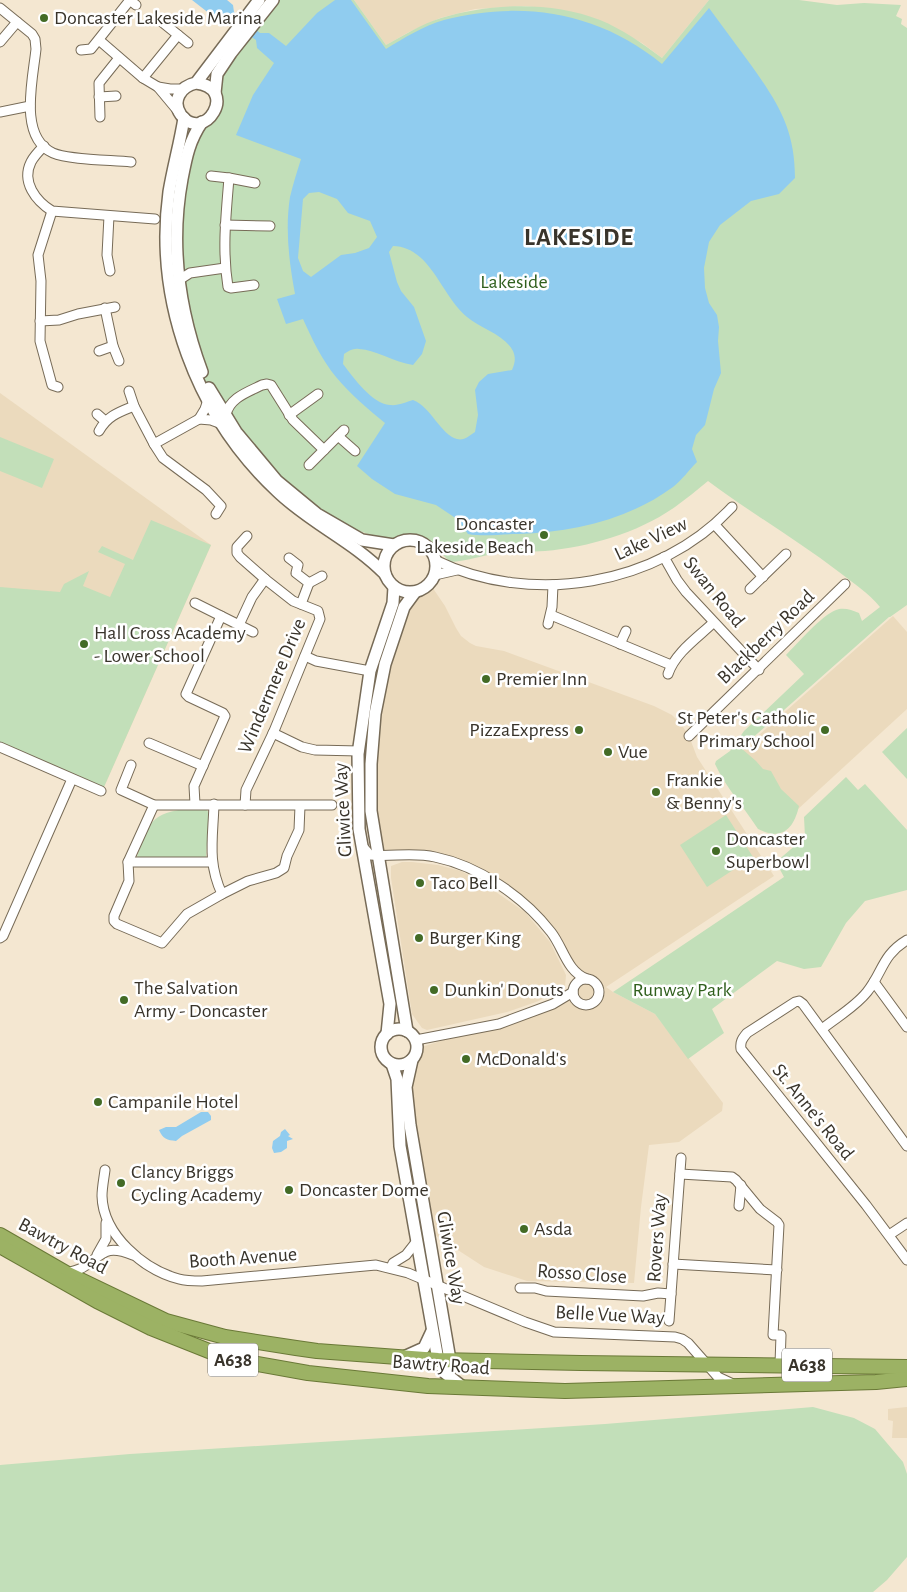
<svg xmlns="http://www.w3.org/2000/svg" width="907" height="1592" font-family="'Alegreya Sans',sans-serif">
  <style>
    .built { fill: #ebdabd }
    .green { fill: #c2dfb9 }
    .water { fill: #90ccef; fill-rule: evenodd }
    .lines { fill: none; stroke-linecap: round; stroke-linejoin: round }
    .minor-casing { stroke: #776b57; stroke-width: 11 }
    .tertiary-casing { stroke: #776b57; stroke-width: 14 }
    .trunk-casing { stroke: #6a7937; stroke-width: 16 }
    .minor { stroke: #fff; stroke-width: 9 }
    .tertiary { stroke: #fff; stroke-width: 11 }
    .trunk { stroke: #9cb264; stroke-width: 14 }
    .poi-dot { fill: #436b26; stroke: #fff; stroke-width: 2 }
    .labels { text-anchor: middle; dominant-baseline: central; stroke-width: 5; stroke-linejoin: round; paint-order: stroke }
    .shield { fill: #fff; stroke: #74716b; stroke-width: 1 }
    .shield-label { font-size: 19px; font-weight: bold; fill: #39342b }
    .poi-label { font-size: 20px; fill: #39342b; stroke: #fff; text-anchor: start }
    .park-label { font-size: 20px; fill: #305f1d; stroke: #fff }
    .street-label { font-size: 20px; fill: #39342b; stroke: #fff }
    .district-label { font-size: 25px; font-weight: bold; letter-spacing: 1px; fill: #39342b; stroke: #fff }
  </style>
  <rect width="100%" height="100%" fill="#f4e7d1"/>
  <g class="built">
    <path d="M 354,0 L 709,0 L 662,58 L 642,43 L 598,20 L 561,10 L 525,6 L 475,9 L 440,18 L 409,32 L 386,45 Z"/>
    <path d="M 0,393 L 211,545 L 104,787 L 0,742 Z"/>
    <path d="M 430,584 L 445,606 L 456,628 L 461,636 L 470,643 L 476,646 L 504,651 L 654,706 L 672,715 L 681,724 L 689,736 L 697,757 L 774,876 L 606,987 L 613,992 L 655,1014 L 723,1103 L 722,1111 L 679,1142 L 649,1145 L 641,1207 L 634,1283 L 527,1281 L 484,1267 L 427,1230 L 410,1125 L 404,1065 L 418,1048 L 513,1019 L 573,992 L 575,985 L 582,980 L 556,939 L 509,891 L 449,861 L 378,856 L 371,811 L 385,664 L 415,592 Z"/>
    <path d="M 893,616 L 907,632 L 907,709 L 797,810 L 742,750 Z"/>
    <path d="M 402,862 L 412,862 L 438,865 L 461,871 L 483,883 L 525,912 L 550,942 L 566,975 L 565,987 L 560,991 L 536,1002 L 507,1012 L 427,1030 L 422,1028 L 412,1014 L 391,878 L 391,866 Z"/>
    <path d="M 907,1407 L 907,1438 L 892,1438 L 893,1421 L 888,1420 L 888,1409 Z"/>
  </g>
  <g class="green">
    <path d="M 273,0 L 354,0 L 386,45 C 404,35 422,24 441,18 C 491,3 551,1 600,20 C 622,29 642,43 662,58 L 709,0 L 799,0 L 837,5 L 864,3 L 901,5 L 896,16 L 902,19 L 901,24 L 907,28 L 907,605 L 890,617 L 889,617 L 741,748 L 756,761 L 763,769 L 771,771 L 781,789 L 799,806 C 796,819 790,834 774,834 C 769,834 763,831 758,829 C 744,807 726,788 715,764 L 716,761 L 730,751 L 744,731 L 804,674 L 786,655 C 797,644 822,615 836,610 C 843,607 852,610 859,613 L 862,621 L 880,607 C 869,593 853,583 839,572 C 797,540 751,513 708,481 C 697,490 686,499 675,507 C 638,533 589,547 545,551 C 531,552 516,551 502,552 C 485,555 467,561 450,562 L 439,551 L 434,543 L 424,537 L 411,536 L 388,542 L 317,514 L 239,435 L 205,381 L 194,352 L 187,325 L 179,196 L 202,122 L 212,116 L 217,74 Z"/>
    <path d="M 0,437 L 54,459 L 42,488 L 0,471 Z"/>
    <path d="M 151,520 L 211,545 L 104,787 L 0,742 L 0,587 L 60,592 L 64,584 L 89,571 L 83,586 L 110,597 L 125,564 L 98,552 L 102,546 L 133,560 Z"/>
    <path d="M 907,728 L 907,779 L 882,752 Z"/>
    <path d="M 846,777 L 858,790 L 865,784 L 907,830 L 907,890 L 865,901 L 846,923 L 821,967 L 804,969 L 777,961 L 712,1009 L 724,1033 L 688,1059 L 655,1014 L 613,992 L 784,877 L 776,862 L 805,837 L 804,817 Z"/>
    <path d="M 184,809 L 206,809 L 209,813 L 206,858 L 136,859 C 149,827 146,815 184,809 Z"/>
    <path d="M 726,815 L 753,857 L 707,887 L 680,845 Z"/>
    <path d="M 813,1407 L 854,1418 L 875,1429 L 903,1462 L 907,1474 L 907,1557 L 887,1580 L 873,1592 L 0,1592 L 0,1465 L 130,1454 L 605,1424 Z"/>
  </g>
  <g class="water">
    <path d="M 192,0 L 227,0 L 233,5 L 234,12 L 260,33 L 269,33 L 286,46 L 317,13 L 335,0 L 351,0 L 386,49 C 404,38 423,26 444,20 C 523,0 598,12 662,64 L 709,8 C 723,27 737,46 751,65 C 778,103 795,129 795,178 L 779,194 L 751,201 L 720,225 L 709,242 L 704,268 L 705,288 L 709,303 L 717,315 L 719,327 L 718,341 L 721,373 L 714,389 L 705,425 L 696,435 L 692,449 L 697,462 C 689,470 682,480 673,487 C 628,520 573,532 518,534 C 501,534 485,537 468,534 L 457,519 L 436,505 L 395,494 L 372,479 L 357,466 L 385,423 C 368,409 351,395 336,377 C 322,360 312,339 303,319 L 286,324 L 277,299 L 295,294 C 289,262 285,229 290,197 C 293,184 297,172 301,159 L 236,135 L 253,95 L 274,63 L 257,48 L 256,40 L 227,20 L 219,21 ZM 319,192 L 337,199 L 348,213 L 370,221 L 377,237 L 369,248 L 355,253 L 341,255 L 311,277 L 303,271 L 298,258 L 303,199 L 309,193 ZM 393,246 C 431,247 441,296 467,317 C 481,329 504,334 513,351 C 516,358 515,363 512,370 L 488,374 L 479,382 L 475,390 L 478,415 L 475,432 C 469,436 464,441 457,439 C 441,435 431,407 413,400 C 406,402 398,406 390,405 C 372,404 353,377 343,364 L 344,354 C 349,351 353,348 359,349 C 376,350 394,362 413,365 L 422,354 L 426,341 L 414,307 L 401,291 L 397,282 L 389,252 Z"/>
    <path d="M 201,1112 L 208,1112 L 211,1116 L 211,1120 L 182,1136 L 176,1141 C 167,1140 163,1139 159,1130 L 166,1127 L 176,1127 Z"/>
    <path d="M 285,1129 L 290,1135 L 288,1136 L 293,1139 L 287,1141 L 287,1148 L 281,1152 L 274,1153 L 272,1148 L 273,1141 L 280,1136 L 281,1132 Z"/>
  </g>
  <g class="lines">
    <defs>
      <g id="minor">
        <path d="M 0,8 L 32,34 L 35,39 L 36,49 C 33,79 18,137 53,153 C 69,160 112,160 131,162"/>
        <path d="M 162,22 L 188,43"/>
        <path d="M 99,40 L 143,78 L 158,87"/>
        <path d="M 0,42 L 17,22"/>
        <path d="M 81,50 L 91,49 L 130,0 L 136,5"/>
        <path d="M 143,78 L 178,35"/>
        <path d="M 99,97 L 116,96"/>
        <path d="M 178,111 L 158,87 L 170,89 L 183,89"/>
        <path d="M 0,112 L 30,106"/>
        <path d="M 100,117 L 99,83 L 119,58"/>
        <path d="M 44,146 C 39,151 34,156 31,162 C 21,182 36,201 52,211 L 155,219"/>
        <path d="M 211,176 L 229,178"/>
        <path d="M 52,211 L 38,255 L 41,281 L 40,341 L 52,385 L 58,387"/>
        <path d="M 109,216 L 107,255 L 110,271"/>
        <path d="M 225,225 L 270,226"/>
        <path d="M 179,280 L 190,273 L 225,268"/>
        <path d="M 254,285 L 231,288 L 228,287 C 222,250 226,215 229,178 L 255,183"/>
        <path d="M 105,308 L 113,346 L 119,361"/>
        <path d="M 40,321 L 59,320 L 78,314 L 115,307"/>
        <path d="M 99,351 L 113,346"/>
        <path d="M 129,391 L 134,406 L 154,444 L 199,419"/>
        <path d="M 208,400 L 205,409 L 199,419 L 211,420 L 222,424"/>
        <path d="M 97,414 L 105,421"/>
        <path d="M 226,415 C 229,398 248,392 262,385 L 267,384 L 271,385 L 293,420 L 324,450"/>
        <path d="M 289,415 L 318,394"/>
        <path d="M 99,431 C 107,416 119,412 134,406"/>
        <path d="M 338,436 L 355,451"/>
        <path d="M 154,444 L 163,458 L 206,490 L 221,506 L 216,514"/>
        <path d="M 309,465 L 344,430"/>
        <path d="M 715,525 L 763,577"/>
        <path d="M 664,557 L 677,580 L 686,592 L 759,670"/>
        <path d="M 289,558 L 298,565 L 296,573 L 309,583 L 301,604"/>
        <path d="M 435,560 C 531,607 659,586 732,507"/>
        <path d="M 435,575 L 457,570"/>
        <path d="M 309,583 L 322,576"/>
        <path d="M 750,589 L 786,554"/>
        <path d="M 195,603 L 221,616"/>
        <path d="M 551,615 L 671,665"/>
        <path d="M 548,624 L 552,607 L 553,585"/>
        <path d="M 239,625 L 252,597 L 265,579"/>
        <path d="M 620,644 L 626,631"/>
        <path d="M 305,656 L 316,661 L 370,671"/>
        <path d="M 668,674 C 675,653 697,638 713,623"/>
        <path d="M 273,733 L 302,747 L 315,750 L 359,751"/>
        <path d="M 689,736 L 845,584"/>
        <path d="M 149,743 L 203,766"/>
        <path d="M 0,747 L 101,791"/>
        <path d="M 131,765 L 121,790 L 154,805 L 332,805"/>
        <path d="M 195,804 L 194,786 L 225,716 L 223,713 L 189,697 L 186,694 L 221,616 L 253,632"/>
        <path d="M 214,804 C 213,838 207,862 222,894"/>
        <path d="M 154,805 L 128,862 L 129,881 L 114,916 L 114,921 L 117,924 L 162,943 L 187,914 L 222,894 L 248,881 L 276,873 L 284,868 L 287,856 L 299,830 L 300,806"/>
        <path d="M 245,805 L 246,790 L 274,731 L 320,619 L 318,611 L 293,601 L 265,579 L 240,557 L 237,553 L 237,547 L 247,536"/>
        <path d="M 363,847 L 370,855 C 392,857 413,852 435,857 C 479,866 524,897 551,932 C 563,947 567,972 587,979"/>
        <path d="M 128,862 L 212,862"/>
        <path d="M 0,938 L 3,936 L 72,779"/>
        <circle cx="586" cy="992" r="13"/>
        <path d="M 874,982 L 907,1027"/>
        <path d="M 822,1029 C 837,1017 855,1007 867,992 C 883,972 882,955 907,940"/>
        <path d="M 416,1040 L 499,1024 L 553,1004 L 573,992"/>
        <path d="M 907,1146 L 803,1004 L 799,1001 L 795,1002 L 747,1033 C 742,1039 740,1042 741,1049 L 866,1205 L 907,1260"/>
        <path d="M 105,1170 C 104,1178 102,1188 102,1196 C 103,1235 144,1270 179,1279 C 186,1281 195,1281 202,1281 L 376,1265 L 408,1273 L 525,1322 L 554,1332 L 675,1337 L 682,1339 L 688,1343 L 718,1377 L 733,1384"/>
        <path d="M 680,1174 L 732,1177 L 736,1180 L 760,1209 L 777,1222 L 779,1225 L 773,1335 L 781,1335 L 780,1364"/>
        <path d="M 739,1206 L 741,1185"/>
        <path d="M 889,1235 L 907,1223"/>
        <path d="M 97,1255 L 106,1239 L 106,1223"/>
        <path d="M 673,1264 L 777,1270"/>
        <path d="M 391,1268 L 393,1263 L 406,1255 L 417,1241"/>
        <path d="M 66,1273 C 73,1271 80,1270 85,1266 C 105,1252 107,1245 133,1255"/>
        <path d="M 520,1288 L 535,1288 L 546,1291 L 643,1296 L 658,1293 L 671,1294"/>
        <path d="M 669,1321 L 681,1158"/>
      </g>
      <g id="tertiary">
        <path d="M 196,83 C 240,88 204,145 181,115 C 171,101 181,86 196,83 L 259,0"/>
        <path d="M 215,93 L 217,74 L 231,53 L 273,0"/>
        <path d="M 184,118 C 180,143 173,168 169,192 C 154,302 197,416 277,491 C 310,523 353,541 385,574"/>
        <path d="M 202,122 C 189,141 186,158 182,179 C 170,244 179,310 202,372"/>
        <path d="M 209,388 L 236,432 L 277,481 L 317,514 L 362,540 L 394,545"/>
        <circle cx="410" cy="566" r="26"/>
        <circle cx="399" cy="1047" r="18"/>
        <path d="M 407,1031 L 371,811 L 371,764 L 375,714 L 385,664 L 404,607 L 415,592"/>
        <path d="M 387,1034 L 390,1004 L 359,829 L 358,754 L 370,671 L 393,603 L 394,587"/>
        <path d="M 412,1060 L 406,1087 L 410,1125 L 450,1360 L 448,1366"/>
        <path d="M 392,1064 L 397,1079 L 400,1146 L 438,1360 L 445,1373 L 464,1388"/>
        <path d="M 404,1357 L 424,1348 L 432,1331"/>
      </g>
      <g id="trunk">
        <path d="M 0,1235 L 66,1273 L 166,1321 L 225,1337 L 296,1348 L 317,1351 L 438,1360 L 581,1363 L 907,1367"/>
        <path d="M 0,1246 L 97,1301 L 151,1328 L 229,1359 L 308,1373 L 428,1386 L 565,1391 L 876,1382 L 907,1379"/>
      </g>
    </defs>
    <use href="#minor" class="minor-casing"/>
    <use href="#tertiary" class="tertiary-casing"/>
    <use href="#trunk" class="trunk-casing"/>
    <use href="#minor" class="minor"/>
    <use href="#tertiary" class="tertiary"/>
    <use href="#trunk" class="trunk"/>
  </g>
  <g class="poi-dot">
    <circle cx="44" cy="18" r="5"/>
    <circle cx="544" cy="535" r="5"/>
    <circle cx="84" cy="644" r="5"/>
    <circle cx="486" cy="679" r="5"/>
    <circle cx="579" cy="730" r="5"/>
    <circle cx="825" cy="730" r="5"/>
    <circle cx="608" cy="752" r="5"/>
    <circle cx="656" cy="792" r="5"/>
    <circle cx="716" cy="851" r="5"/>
    <circle cx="420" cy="883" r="5"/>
    <circle cx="419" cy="938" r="5"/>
    <circle cx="434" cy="990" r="5"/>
    <circle cx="124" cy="1000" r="5"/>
    <circle cx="466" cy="1059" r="5"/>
    <circle cx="98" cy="1102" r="5"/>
    <circle cx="121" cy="1183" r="5"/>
    <circle cx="289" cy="1190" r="5"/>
    <circle cx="524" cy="1229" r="5"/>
  </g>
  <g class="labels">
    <g class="shield">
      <rect x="208" y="1343.5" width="50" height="33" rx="4"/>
      <rect x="782" y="1348.5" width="50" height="33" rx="4"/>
    </g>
    <g class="shield-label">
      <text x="233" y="1360">A638</text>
      <text x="807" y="1365">A638</text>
    </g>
    <g class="poi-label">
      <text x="54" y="18">Doncaster Lakeside Marina</text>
      <text x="534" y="524" text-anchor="end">Doncaster<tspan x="534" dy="23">Lakeside Beach</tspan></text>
      <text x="94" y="633">Hall Cross Academy<tspan x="94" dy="23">- Lower School</tspan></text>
      <text x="496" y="679">Premier Inn</text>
      <text x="815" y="718" text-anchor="end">St Peter's Catholic<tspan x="815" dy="23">Primary School</tspan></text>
      <text x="569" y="730" text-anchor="end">PizzaExpress</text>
      <text x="618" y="752">Vue</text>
      <text x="666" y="780">Frankie<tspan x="666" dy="23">&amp; Benny's</tspan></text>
      <text x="726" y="839">Doncaster<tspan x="726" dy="23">Superbowl</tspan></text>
      <text x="430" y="883">Taco Bell</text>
      <text x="429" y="938">Burger King</text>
      <text x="134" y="988">The Salvation<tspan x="134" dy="23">Army - Doncaster</tspan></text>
      <text x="444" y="990">Dunkin' Donuts</text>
      <text x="476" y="1059">McDonald's</text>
      <text x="108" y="1102">Campanile Hotel</text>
      <text x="131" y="1172">Clancy Briggs<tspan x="131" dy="23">Cycling Academy</tspan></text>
      <text x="299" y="1190">Doncaster Dome</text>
      <text x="534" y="1229">Asda</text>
    </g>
    <g class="park-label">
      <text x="514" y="282">Lakeside</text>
      <text x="682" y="990">Runway Park</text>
    </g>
    <g class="street-label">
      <text transform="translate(651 539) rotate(-25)">Lake View</text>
      <text transform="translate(714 592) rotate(51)">Swan Road</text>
      <text transform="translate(766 637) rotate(-44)">Blackberry Road</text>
      <text transform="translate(272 686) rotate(-67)">Windermere Drive</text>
      <text transform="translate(343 810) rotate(-93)">Gliwice Way</text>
      <text transform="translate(813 1112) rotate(51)">St. Anne's Road</text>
      <text transform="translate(657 1238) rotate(-86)">Rovers Way</text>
      <text transform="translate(63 1246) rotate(28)">Bawtry Road</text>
      <text transform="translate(243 1258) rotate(-4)">Booth Avenue</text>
      <text transform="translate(451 1258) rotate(80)">Gliwice Way</text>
      <text transform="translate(582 1274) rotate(4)">Rosso Close</text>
      <text transform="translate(610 1315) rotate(3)">Belle Vue Way</text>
      <text transform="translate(441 1365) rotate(4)">Bawtry Road</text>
    </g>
    <g class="district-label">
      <text x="579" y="237">LAKESIDE</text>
    </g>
  </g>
</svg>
